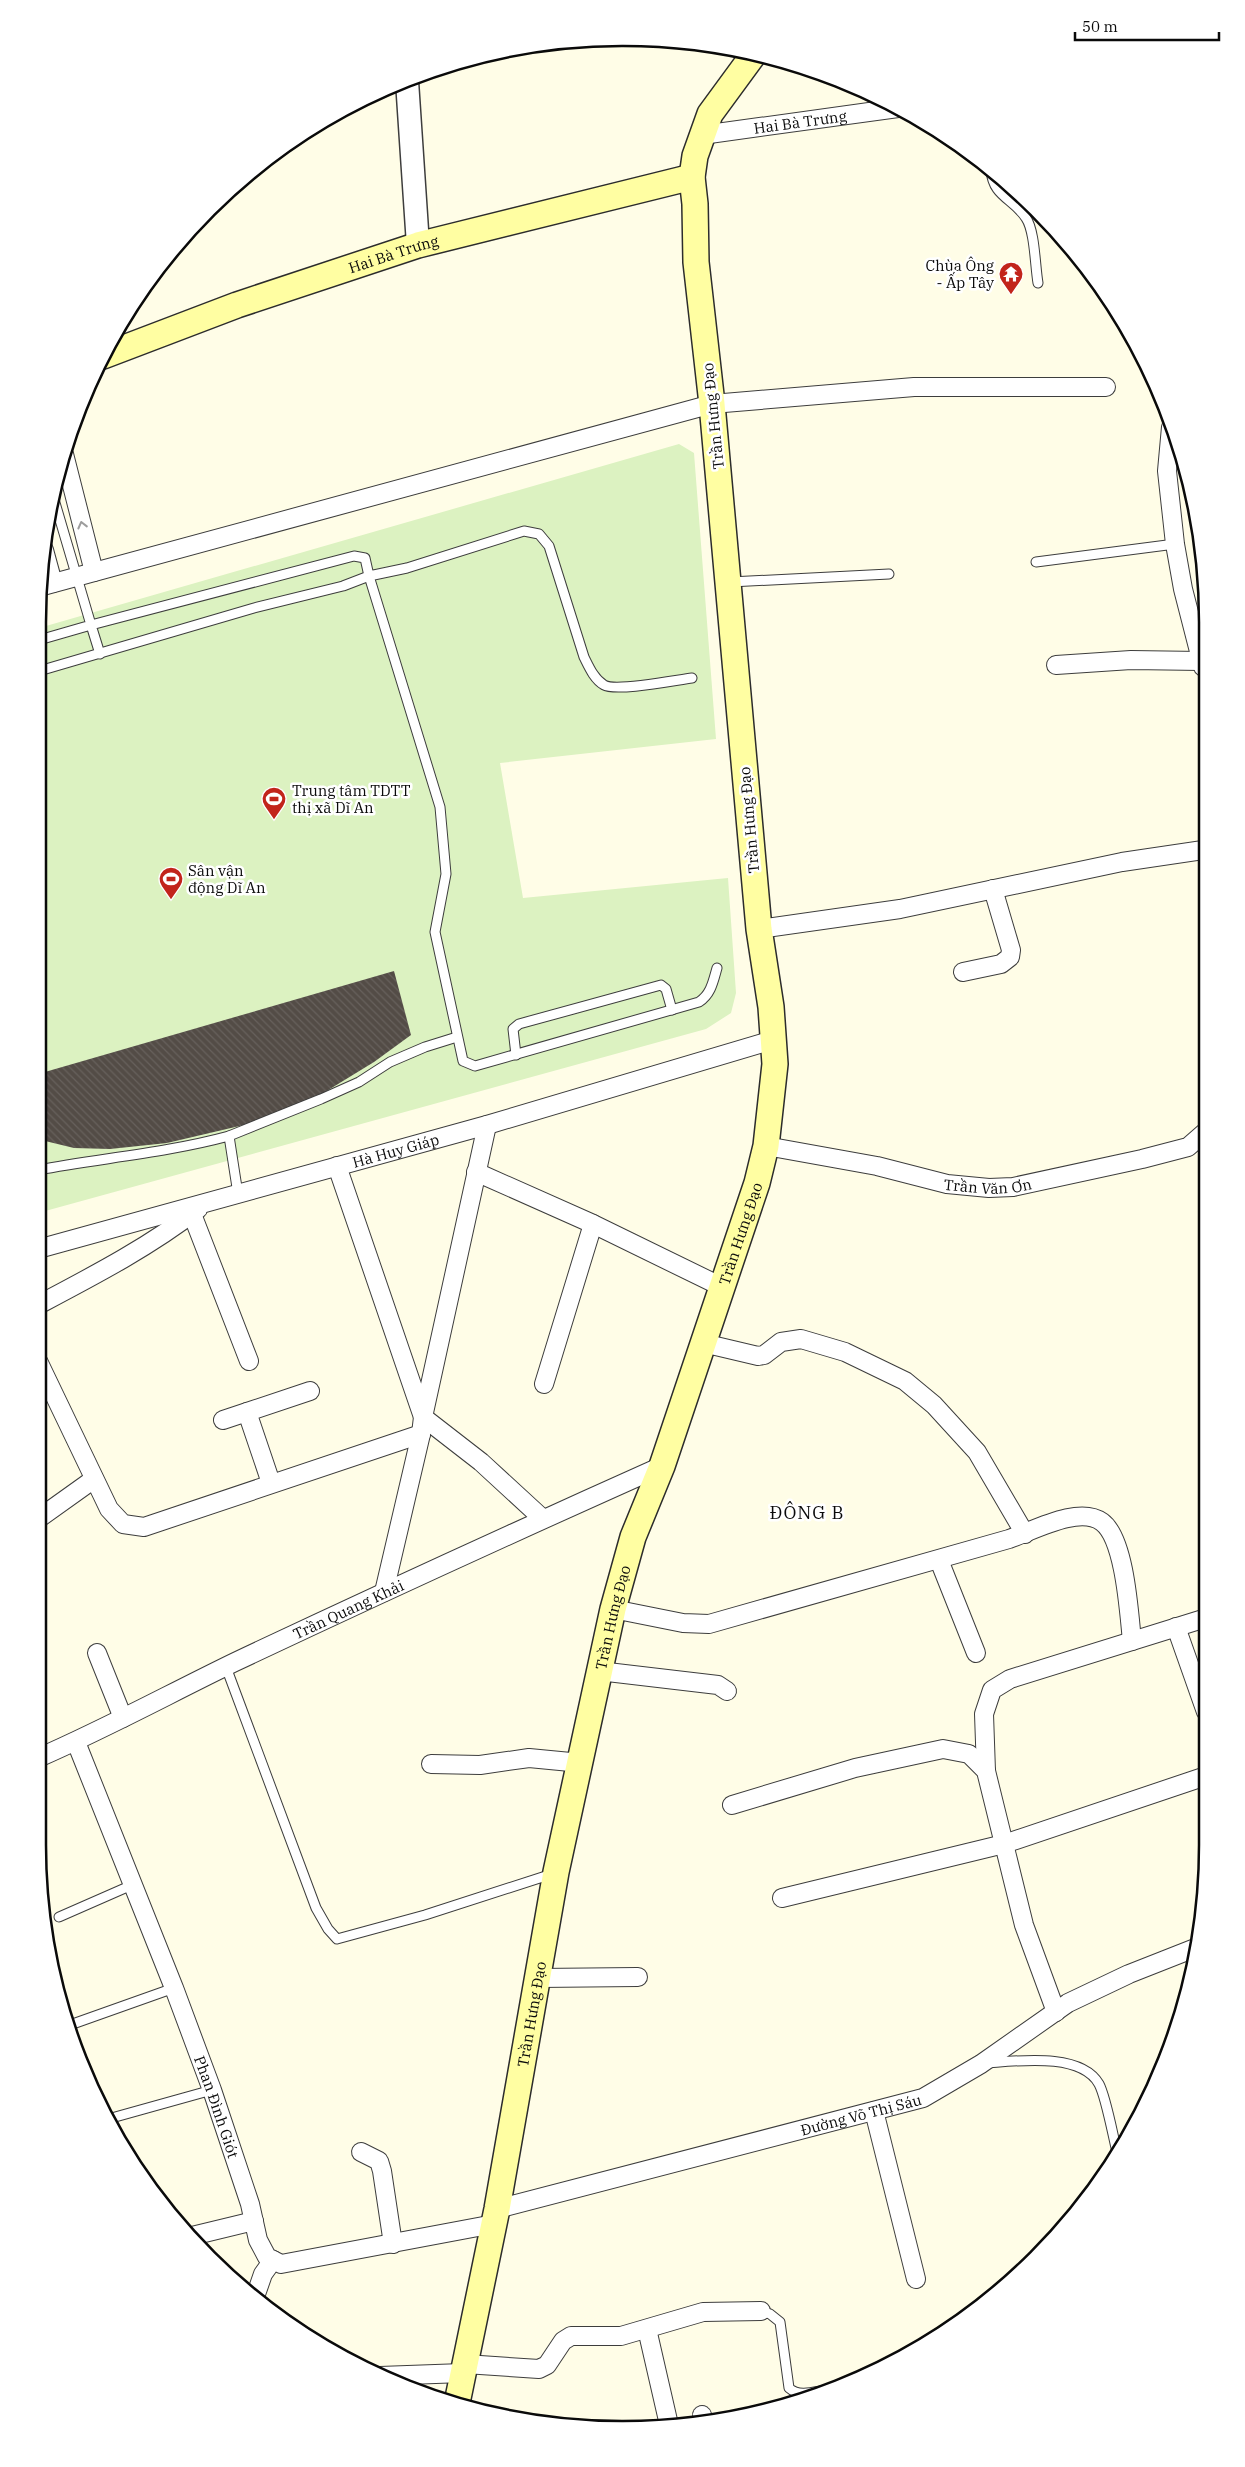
<svg xmlns="http://www.w3.org/2000/svg" width="1245" height="2467" font-family="'IBM Plex Serif',serif">
  <style>
    .pitch { fill: #dcf2c1 }
    .building { fill: url(#building-back-hatch) }
    .lines { fill: none; stroke-linecap: round; stroke-linejoin: round }
    .service-casing { stroke: #3d3d3d; stroke-width: 11 }
    .minor-casing { stroke: #3d3d3d; stroke-width: 20 }
    .tertiary-casing { stroke: #3d3d3d; stroke-width: 25 }
    .secondary-casing { stroke: #2c2c2c; stroke-width: 28 }
    .service { stroke: #fff; stroke-width: 9 }
    .minor { stroke: #fff; stroke-width: 18 }
    .tertiary { stroke: #fff; stroke-width: 22 }
    .secondary { stroke: #fffea2; stroke-width: 25 }
    .oneway { stroke: #9d9d9d }
    .labels { text-anchor: middle; dominant-baseline: central; stroke-width: 5; stroke-linejoin: round; paint-order: stroke }
    .street-label { font-size: 15px; fill: #0a0a0a; stroke: #fff }
    .poi-label { font-size: 15px; fill: #0a0a0a; stroke: #fff; text-anchor: start }
    .quarter-label { font-size: 18px; letter-spacing: 1px; fill: #0a0a0a; stroke: #fff }
    .rim { fill: none; stroke: #0a0a0a; stroke-width: 2.5 }
  </style>
  <defs>
    <pattern id="building-back-hatch" width="6" height="6" patternUnits="userSpaceOnUse" patternTransform="scale(1.25)"><rect width="6" height="6" fill="#534c46"/><path d="M-1 5l2 2M0 0l6 6M5-1l2 2" fill="none" stroke="#67615c"/></pattern>
  </defs>
  <rect width="100%" height="100%" fill="#fffde7"/>
  <path class="pitch" d="M 679,444 L 694,453 L 716,739 L 500,763 L 523,898 L 728,878 L 736,993 L 731,1013 L 706,1029 L 38,1213 L 39,628 Z"/>
  <path class="building" d="M 394,971 L 411,1035 L 374,1062 L 325,1092 L 288,1110 L 248,1124 L 167,1143 L 110,1149 L 74,1148 L 41,1140 L 38,1129 L 38,1074 Z"/>
  <g class="lines">
    <defs>
      <g id="service">
        <path d="M 991,170 C 993,197 1013,198 1026,218 C 1035,231 1035,266 1038,283"/>
        <path d="M 1036,562 L 1175,544"/>
        <path d="M 730,582 L 889,574"/>
        <path d="M 39,640 L 91,625 L 53,496"/>
        <path d="M 100,654 L 91,625 L 354,556 L 365,558 L 369,576 L 407,568 L 524,531 L 539,534 L 549,546 L 584,657 C 589,667 594,679 604,685 C 616,692 676,680 692,678"/>
        <path d="M 39,671 L 254,608 L 343,586 L 369,576 L 440,807 L 446,874 L 435,932 L 463,1061 L 475,1066 L 699,1002 C 711,994 713,982 717,968"/>
        <path d="M 516,1055 L 513,1029 L 519,1024 L 661,985 L 666,989 L 672,1010"/>
        <path d="M 229,1136 L 321,1099 L 359,1082 L 390,1062 L 425,1047 L 457,1037"/>
        <path d="M 38,1170 C 102,1158 166,1153 229,1136 L 238,1194"/>
        <path d="M 226,1667 L 316,1908 L 328,1929 L 337,1939 L 425,1915 L 552,1874"/>
        <path d="M 59,1917 L 132,1885"/>
        <path d="M 67,2026 L 174,1988"/>
        <path d="M 986,2063 C 1017,2061 1081,2052 1099,2084 C 1106,2097 1113,2136 1117,2152"/>
        <path d="M 108,2119 L 212,2090"/>
        <path d="M 761,2311 L 770,2314 L 780,2322 L 789,2388 C 799,2397 813,2392 826,2390"/>
      </g>
      <g id="minor">
        <path id="s1" d="M 702,135 L 898,108"/>
        <path d="M 1171,427 L 1167,471 L 1175,544 L 1183,589 L 1203,667"/>
        <path d="M 64,454 L 94,572"/>
        <path d="M 44,550 L 53,583"/>
        <path d="M 39,587 L 712,404 L 914,387 L 1106,387"/>
        <path d="M 1056,665 L 1131,660 L 1201,661"/>
        <path d="M 759,929 L 900,909 L 1122,862 L 1203,850"/>
        <path d="M 963,972 L 1001,964 L 1010,957 L 1011,950 L 993,889"/>
        <path id="s2" d="M 766,1146 L 877,1166 L 947,1184 L 989,1188 L 1013,1187 L 1142,1159 L 1188,1147 L 1204,1133"/>
        <path d="M 337,1166 L 423,1417 L 481,1462 L 543,1519"/>
        <path d="M 476,1172 L 593,1224 L 722,1287"/>
        <path d="M 192,1214 L 249,1361"/>
        <path id="s3" d="M 38,1249 L 487,1125 L 773,1040"/>
        <path d="M 38,1305 C 93,1276 149,1247 198,1209"/>
        <path d="M 703,1343 L 758,1356 L 764,1355 L 781,1342 L 801,1339 L 845,1352 L 905,1381 L 934,1405 L 977,1452 L 1025,1534"/>
        <path d="M 38,1361 L 109,1509 L 123,1524 L 144,1527 L 421,1434"/>
        <path d="M 544,1384 L 593,1224"/>
        <path d="M 223,1420 L 247,1412"/>
        <path d="M 271,1483 L 247,1412 L 310,1391"/>
        <path d="M 38,1519 L 94,1479"/>
        <path d="M 939,1560 L 976,1653"/>
        <path d="M 384,1592 L 421,1434 L 423,1417 L 487,1125"/>
        <path d="M 613,1609 L 683,1623 L 709,1624 C 809,1596 909,1568 1009,1539 C 1033,1531 1079,1505 1102,1522 C 1125,1539 1129,1613 1132,1641"/>
        <path d="M 1176,1627 L 1206,1712"/>
        <path d="M 97,1653 L 123,1718"/>
        <path d="M 599,1671 L 718,1685 L 727,1691"/>
        <path id="s4" d="M 76,1742 L 174,1988 L 212,2090 L 250,2204 L 258,2240 L 267,2257 L 281,2264 L 494,2224"/>
        <path id="s5" d="M 38,1758 C 105,1729 169,1694 235,1662 C 377,1595 519,1530 662,1466"/>
        <path d="M 431,1764 L 480,1765 L 529,1758 L 581,1763"/>
        <path d="M 986,1771 L 984,1714 L 992,1690 L 1010,1679 L 1206,1618"/>
        <path d="M 732,1805 L 855,1768 L 943,1749 L 969,1754 L 986,1771 L 1024,1925 L 1056,2012"/>
        <path d="M 782,1898 L 1004,1844 L 1206,1776"/>
        <path d="M 538,1978 L 638,1977"/>
        <path d="M 874,2111 L 916,2279"/>
        <path d="M 361,2152 L 379,2161 L 382,2171 L 393,2244"/>
        <path id="s6" d="M 497,2209 L 923,2098 L 981,2064 L 1068,2003 L 1129,1974 L 1195,1948"/>
        <path d="M 192,2236 L 254,2221"/>
        <path d="M 255,2297 L 263,2274 L 273,2260"/>
        <path d="M 647,2329 L 669,2425"/>
        <path d="M 465,2364 L 539,2369 L 547,2365 L 563,2341 L 571,2336 L 621,2336 L 703,2312 L 761,2311"/>
        <path d="M 380,2376 L 463,2373"/>
        <path d="M 702,2415 L 704,2423"/>
      </g>
      <path id="tertiary" d="M 407,81 L 418,245"/>
      <g id="secondary">
        <path id="s7" d="M 103,356 L 237,305 L 418,245 L 692,177"/>
        <path id="s8" d="M 457,2403 L 497,2209 L 556,1872 L 613,1609 L 633,1537 L 662,1466 L 757,1183 L 766,1146 L 775,1064 L 771,1007 L 759,929 L 712,404 L 696,262 L 695,204 L 692,177 L 695,156 L 710,114 L 754,54"/>
      </g>
    </defs>
    <use href="#service" class="service-casing"/>
    <use href="#minor" class="minor-casing"/>
    <use href="#tertiary" class="tertiary-casing"/>
    <use href="#secondary" class="secondary-casing"/>
    <use href="#service" class="service"/>
    <use href="#minor" class="minor"/>
    <use href="#tertiary" class="tertiary"/>
    <use href="#secondary" class="secondary"/>
  </g>
  <defs><path id="oneway-chevron" d="M-2-3.5L2.5 0L-2 3.5" fill="none" stroke-width="1.6" stroke-linecap="round" stroke-linejoin="round" transform="scale(1.25)"/></defs>
  <use class="oneway" href="#oneway-chevron" transform="translate(82 525) rotate(-104)"/>
  <defs>
    <symbol id="temple-pin" viewBox="-11 -11 22 30"><path d="M0 17L-7.5 6A9.5 9.5 0 1 1 7.5 6Z" fill="#c2241b" stroke="#fff"/><path d="M0-6L5-2H3V0L6.5 2.5H4V6H1.5V3h-3V6H-4V2.5H-6.5L-3 0V-2H-5Z" fill="#fff"/></symbol>
    <symbol id="stadium-pin" viewBox="-11 -11 22 30"><path d="M0 17L-7.5 6A9.5 9.5 0 1 1 7.5 6Z" fill="#c2241b" stroke="#fff"/><path d="M0-5a6.5 5 0 1 0 0 10a6.5 5 0 1 0 0-10ZM-3.5-1.8h7v3.6h-7Z" fill="#fff"/></symbol>
  </defs>
  <g fill-rule="evenodd">
    <use href="#temple-pin" x="997" y="260" width="28" height="38"/>
    <use href="#stadium-pin" x="260" y="785" width="28" height="38"/>
    <use href="#stadium-pin" x="157" y="865" width="28" height="38"/>
  </g>
  <g class="labels">
    <g class="street-label">
      <text stroke="none"><textPath href="#s1" startOffset="99">Hai Bà Trưng</textPath></text>
      <text stroke="none"><textPath href="#s7" startOffset="308">Hai Bà Trưng</textPath></text>
      <text transform="translate(713 416) rotate(-96)">Trần Hưng Đạo</text>
      <text transform="translate(749 820) rotate(-95)">Trần Hưng Đạo</text>
      <text stroke="none"><textPath href="#s3" startOffset="371">Hà Huy Giáp</textPath></text>
      <text stroke="none"><textPath href="#s2" startOffset="226">Trần Văn Ơn</textPath></text>
      <text stroke="none"><textPath href="#s8" startOffset="1206">Trần Hưng Đạo</textPath></text>
      <text stroke="none"><textPath href="#s5" startOffset="344">Trần Quang Khải</textPath></text>
      <text stroke="none"><textPath href="#s8" startOffset="801">Trần Hưng Đạo</textPath></text>
      <text stroke="none"><textPath href="#s8" startOffset="396">Trần Hưng Đạo</textPath></text>
      <text stroke="none"><textPath href="#s4" startOffset="391">Phan Đình Giót</textPath></text>
      <text stroke="none"><textPath href="#s6" startOffset="376">Đường Võ Thị Sáu</textPath></text>
    </g>
    <g class="poi-label">
      <text x="994" y="265" text-anchor="end">Chùa Ông<tspan x="994" dy="17">- Ấp Tây</tspan></text>
      <text x="292" y="790">Trung tâm TDTT<tspan x="292" dy="17">thị xã Dĩ An</tspan></text>
      <text x="188" y="870">Sân vận<tspan x="188" dy="17">động Dĩ An</tspan></text>
    </g>
    <g class="quarter-label">
      <text x="807" y="1512">ĐÔNG B</text>
    </g>
  </g>
  <path d="M0 0H1245V2467H0ZM622 46H623A576 576 0 0 1 1199 622V1845A576 576 0 0 1 623 2421H622A576 576 0 0 1 46 1845V622A576 576 0 0 1 622 46Z" fill="#fff" fill-rule="evenodd"/>
  <path class="rim" d="M622 46H623A576 576 0 0 1 1199 622V1845A576 576 0 0 1 623 2421H622A576 576 0 0 1 46 1845V622A576 576 0 0 1 622 46Z"/>
  <path d="M1075 32v8h144v-8" fill="none" stroke="#0a0a0a" stroke-width="2.5"/>
  <text x="1082" y="32" font-size="15" fill="#0a0a0a" stroke="#ffffff" stroke-width="4" paint-order="stroke">50 m</text>
</svg>
